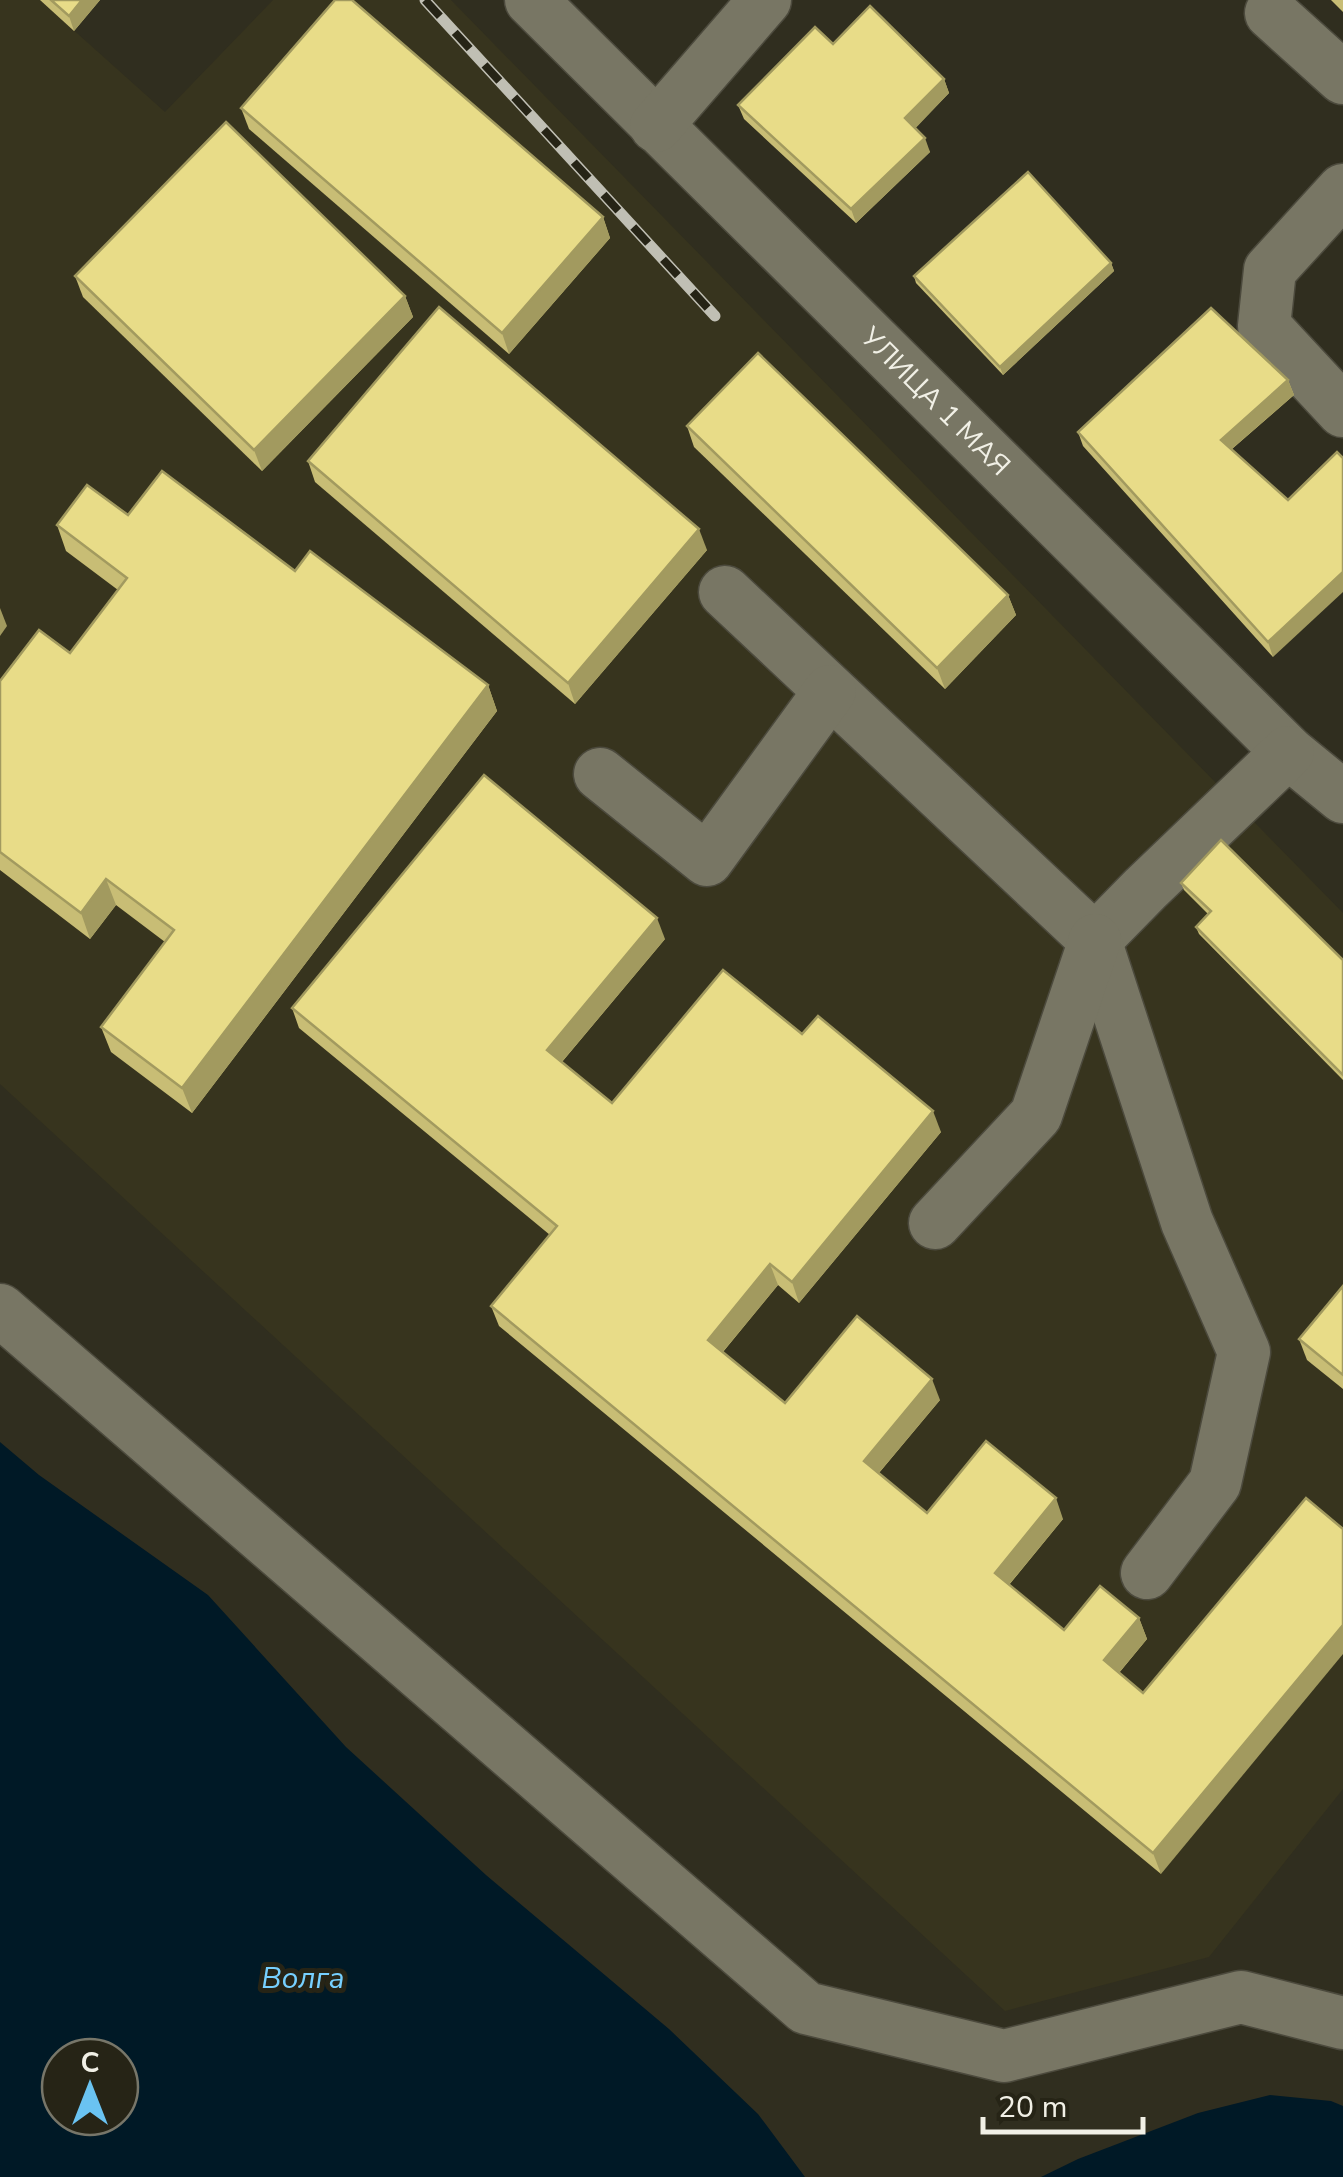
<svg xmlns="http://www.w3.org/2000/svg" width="1343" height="2177" font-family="'Nunito Sans',sans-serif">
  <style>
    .built { fill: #37341e }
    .water { fill: #001926; fill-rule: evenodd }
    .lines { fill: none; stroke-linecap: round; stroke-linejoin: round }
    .minor-casing { stroke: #4c4a3d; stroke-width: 55 }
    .minor { stroke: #787664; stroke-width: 52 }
    .rail-casing { stroke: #c0bfb4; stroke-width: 11 }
    .rail { stroke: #262416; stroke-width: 8; stroke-dasharray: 22; stroke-linecap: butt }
    .wall { fill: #c8bd75 }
    .shaded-wall { fill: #a29a5f }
    .building { fill: #e8dc88; stroke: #a29a5f; stroke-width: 2.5 }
    .labels { text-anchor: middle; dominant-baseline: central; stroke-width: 10; stroke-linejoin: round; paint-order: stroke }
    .street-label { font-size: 28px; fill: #f1f0e6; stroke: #262416 }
    .water-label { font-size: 30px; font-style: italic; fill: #76d0ff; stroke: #262416 }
  </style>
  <rect width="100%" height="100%" fill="#302e1f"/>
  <path class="built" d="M 0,0 L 40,0 L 165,112 L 273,0 L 451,0 L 1343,913 L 1343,1789 L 1209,1957 L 1005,2011 L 0,1084 Z"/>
  <g class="water">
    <path d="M 0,1442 L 39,1475 L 208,1595 L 346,1747 L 486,1875 L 669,2029 L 758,2114 L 805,2177 L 0,2177 ZM 120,2057 L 120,2117 L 60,2117 L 60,2057 Z"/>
    <path d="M 1270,2095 L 1331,2101 L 1343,2106 L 1343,2177 L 1041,2177 L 1078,2159 L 1198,2113 Z"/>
  </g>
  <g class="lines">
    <defs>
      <g id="minor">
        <path id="s1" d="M 531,0 L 1288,752 L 1343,797"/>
        <path d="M 1271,13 L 1343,78"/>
        <path d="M 656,126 L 765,0"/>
        <path d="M 1343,190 L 1270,270 L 1264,326 L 1343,411"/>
        <path d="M 725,592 L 1095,940 L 1145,889 L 1288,752"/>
        <path d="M 600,774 L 707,860 L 830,691"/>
        <path d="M 1095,940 L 1187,1222 L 1244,1352 L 1215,1483 L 1147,1573"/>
        <path d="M 935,1223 L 1036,1115 L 1095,940"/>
        <path d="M 0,1310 L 806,2008 L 1004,2056 L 1241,1997 L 1343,2023"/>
      </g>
    </defs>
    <use href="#minor" class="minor-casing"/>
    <use href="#minor" class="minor"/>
    <defs>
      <path id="rail" d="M 425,0 L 715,316"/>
    </defs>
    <use href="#rail" class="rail-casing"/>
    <use href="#rail" class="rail"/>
  </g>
  <g class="wall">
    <path d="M 40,0 L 100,0 L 74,31 Z"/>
    <path d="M 1331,0 L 1343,0 L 1343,12 Z"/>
    <path d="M 833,44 L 944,79 L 949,93 L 915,128 L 930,152 L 856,223 L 744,119 L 738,105 Z"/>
    <path d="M 241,108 L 603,217 L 610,238 L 509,354 L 249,129 Z"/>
    <path d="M 1111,263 L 1114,271 L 1003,375 L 916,283 L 914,276 Z"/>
    <path d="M 75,276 L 405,296 L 413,317 L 262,471 L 83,297 Z"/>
    <path d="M 1288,380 L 1294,395 L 1232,449 L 1288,500 L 1273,657 L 1083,446 L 1078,432 Z"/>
    <path d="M 687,426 L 1008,595 L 1016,615 L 945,689 L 694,447 Z"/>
    <path d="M 308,461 L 707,550 L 575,704 L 315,482 Z"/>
    <path d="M 128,515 L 295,571 L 488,685 L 497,711 L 192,1113 L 111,1052 L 101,1027 L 165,942 L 116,905 L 90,939 L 0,870 L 0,681 L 70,653 L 118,590 L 66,551 L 57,525 Z"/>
    <path d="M 1181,883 L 1343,960 L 1343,1080 L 1199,934 L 1196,927 L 1208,914 L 1184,890 Z"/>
    <path d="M 665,939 L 562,1062 L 612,1103 L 802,1034 L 941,1132 L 799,1303 L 778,1285 L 723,1352 L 785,1403 L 940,1400 L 879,1473 L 927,1513 L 1063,1519 L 1009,1585 L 1064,1630 L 1139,1618 L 1147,1639 L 1119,1673 L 1161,1874 L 499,1326 L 491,1306 L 550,1235 L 299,1028 L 292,1008 Z"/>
    <path d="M 1343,1286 L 1343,1389 L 1307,1360 L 1299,1339 Z"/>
  </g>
  <g class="shaded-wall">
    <path d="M 82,0 L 100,0 L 74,31 L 69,16 Z"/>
    <path d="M 944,79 L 949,93 L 911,133 L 905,118 Z"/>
    <path d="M 925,138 L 930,152 L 856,223 L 851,209 Z"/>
    <path d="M 603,217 L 610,238 L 509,354 L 502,333 Z"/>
    <path d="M 1111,263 L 1114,271 L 1003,375 L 1000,367 Z"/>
    <path d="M 405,296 L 413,317 L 262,471 L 254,450 Z"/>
    <path d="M 1288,380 L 1294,395 L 1226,454 L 1221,440 Z"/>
    <path d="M 699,529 L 707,550 L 575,704 L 568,683 Z"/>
    <path d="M 1343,572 L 1343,592 L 1273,657 L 1268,642 Z"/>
    <path d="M 1008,595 L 1016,615 L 945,689 L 937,668 Z"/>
    <path d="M 0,608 L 7,626 L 0,636 Z"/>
    <path d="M 488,685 L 497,711 L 192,1113 L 182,1088 Z"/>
    <path d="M 106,879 L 116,905 L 90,939 L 81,913 Z"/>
    <path d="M 657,918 L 665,939 L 555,1070 L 547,1050 Z"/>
    <path d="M 933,1111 L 941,1132 L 799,1303 L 792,1282 Z"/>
    <path d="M 770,1264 L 778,1285 L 716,1360 L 708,1340 Z"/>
    <path d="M 932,1379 L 940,1400 L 872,1481 L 864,1461 Z"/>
    <path d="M 1056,1498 L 1063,1519 L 1002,1593 L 995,1573 Z"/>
    <path d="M 1139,1618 L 1147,1639 L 1112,1681 L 1104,1660 Z"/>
    <path d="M 1343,1625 L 1343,1654 L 1161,1874 L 1153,1853 Z"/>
  </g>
  <g class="building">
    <path d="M 51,0 L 82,0 L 69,16 Z"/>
    <path d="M 335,0 L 352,0 L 603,217 L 502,333 L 241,108 Z"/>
    <path d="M 870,6 L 944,79 L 905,118 L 925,138 L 851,209 L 738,105 L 815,27 L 833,44 Z"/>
    <path d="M 226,122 L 405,296 L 254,450 L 75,276 Z"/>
    <path d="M 1028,172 L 1111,263 L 1000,367 L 914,276 Z"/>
    <path d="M 439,307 L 699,529 L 568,683 L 308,461 Z"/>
    <path d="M 1211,308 L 1288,380 L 1221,440 L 1288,500 L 1337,452 L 1343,458 L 1343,572 L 1268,642 L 1078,432 Z"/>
    <path d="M 758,353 L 1008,595 L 937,668 L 687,426 Z"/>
    <path d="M 162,471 L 295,571 L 310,551 L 488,685 L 182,1088 L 101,1027 L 174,930 L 106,879 L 81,913 L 0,852 L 0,681 L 39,630 L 70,653 L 127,578 L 57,525 L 87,485 L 128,515 Z"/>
    <path d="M 484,775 L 657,918 L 547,1050 L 612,1103 L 723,970 L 802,1034 L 818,1016 L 933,1111 L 792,1282 L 770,1264 L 708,1340 L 785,1403 L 857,1316 L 932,1379 L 864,1461 L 927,1513 L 986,1441 L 1056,1498 L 995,1573 L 1064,1630 L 1100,1586 L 1139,1618 L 1104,1660 L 1143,1693 L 1306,1498 L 1343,1529 L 1343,1625 L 1153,1853 L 491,1306 L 557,1226 L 292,1008 Z"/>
    <path d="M 1221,840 L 1343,960 L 1343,1075 L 1196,927 L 1211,911 L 1181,883 Z"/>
    <path d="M 1343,1286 L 1343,1375 L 1299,1339 Z"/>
  </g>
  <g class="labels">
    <g class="street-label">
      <text stroke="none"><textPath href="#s1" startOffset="570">УЛИЦА 1 МАЯ</textPath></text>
    </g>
    <g class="water-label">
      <text x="303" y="1978">Волга</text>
    </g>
  </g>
  <g transform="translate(90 2087)"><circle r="48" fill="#262416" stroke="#777669" stroke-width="2.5"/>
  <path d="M0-8L18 38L0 25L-18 38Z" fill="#6ac3f1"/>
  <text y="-15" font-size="28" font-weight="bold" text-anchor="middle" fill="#f1f0e6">С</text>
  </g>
  <path d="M983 2117v15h160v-15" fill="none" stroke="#f1f0e6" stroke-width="5"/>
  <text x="998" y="2117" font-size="30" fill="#f1f0e6" stroke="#262416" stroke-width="8" paint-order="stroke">20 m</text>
</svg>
